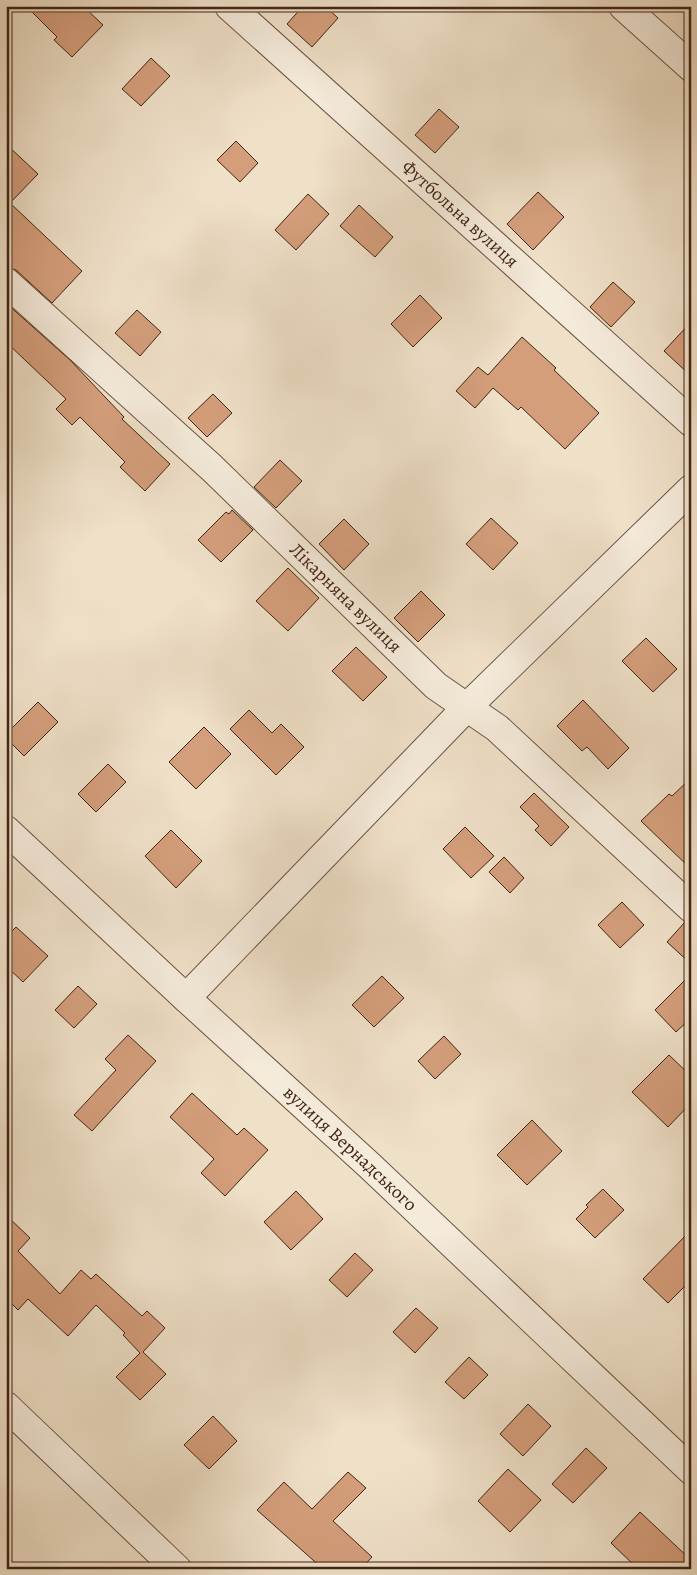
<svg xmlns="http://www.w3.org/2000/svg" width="697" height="1575" font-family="Alegreya,serif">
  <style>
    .building { fill: #d49e7b; stroke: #412514 }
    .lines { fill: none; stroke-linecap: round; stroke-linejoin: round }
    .minor-casing { stroke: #6c5441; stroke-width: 30 }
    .tertiary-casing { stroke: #6c5441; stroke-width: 30 }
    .minor { stroke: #f5ebdb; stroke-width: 28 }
    .tertiary { stroke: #f5ebdb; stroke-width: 28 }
    .labels { text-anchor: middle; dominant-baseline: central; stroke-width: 4.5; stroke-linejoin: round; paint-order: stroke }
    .street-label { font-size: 19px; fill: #412514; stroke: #f5ebdb }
  </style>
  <rect width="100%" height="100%" fill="#efe0c8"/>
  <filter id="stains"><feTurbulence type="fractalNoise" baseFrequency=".004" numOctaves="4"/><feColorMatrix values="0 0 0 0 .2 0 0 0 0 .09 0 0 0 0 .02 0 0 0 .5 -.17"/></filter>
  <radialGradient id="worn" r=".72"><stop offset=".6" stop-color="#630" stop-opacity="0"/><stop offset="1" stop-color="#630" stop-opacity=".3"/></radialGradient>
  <g class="building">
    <path d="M 26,6 L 83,6 L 103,25 L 72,57 L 54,40 L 57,37 Z"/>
    <path d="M 303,6 L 325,6 L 338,18 L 312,47 L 287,24 Z"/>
    <path d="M 151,58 L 170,76 L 141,106 L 122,89 Z"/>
    <path d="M 439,109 L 459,127 L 435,153 L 415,135 Z"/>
    <path d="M 236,141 L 258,163 L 240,182 L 217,160 Z"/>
    <path d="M 6,144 L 38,174 L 10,203 L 82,271 L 52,303 L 16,270 L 6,267 Z"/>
    <path d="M 538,192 L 564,217 L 533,250 L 507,224 Z"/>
    <path d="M 308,194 L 329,214 L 296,250 L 275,230 Z"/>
    <path d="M 359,205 L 393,237 L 375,257 L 340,226 Z"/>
    <path d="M 613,282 L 635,302 L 611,327 L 590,307 Z"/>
    <path d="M 420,295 L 442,318 L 413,347 L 391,324 Z"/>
    <path d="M 6,303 L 70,360 L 124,417 L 122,419 L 170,464 L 145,491 L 120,467 L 125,462 L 80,417 L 72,425 L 56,409 L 66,399 L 6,342 Z"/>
    <path d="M 137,310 L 161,332 L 140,356 L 115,333 Z"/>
    <path d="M 691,322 L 691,376 L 664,351 Z"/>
    <path d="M 522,337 L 556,368 L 554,370 L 599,413 L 565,449 L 521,407 L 518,410 L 493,388 L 475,408 L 456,391 L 478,367 L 488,375 Z"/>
    <path d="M 213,394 L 232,413 L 207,437 L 188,418 Z"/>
    <path d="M 280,460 L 302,481 L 276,508 L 254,487 Z"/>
    <path d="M 232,510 L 253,530 L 221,562 L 198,540 L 226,512 L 229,514 Z"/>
    <path d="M 491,518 L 518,543 L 493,570 L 466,544 Z"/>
    <path d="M 344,519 L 369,544 L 344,570 L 319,544 Z"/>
    <path d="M 288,568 L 319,598 L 288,631 L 256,601 Z"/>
    <path d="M 421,591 L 445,615 L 418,642 L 394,618 Z"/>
    <path d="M 646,638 L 677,669 L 653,692 L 622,661 Z"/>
    <path d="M 356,647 L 387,677 L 363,701 L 332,671 Z"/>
    <path d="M 583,700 L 629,748 L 608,769 L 587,747 L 582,751 L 557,726 Z"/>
    <path d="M 38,702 L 58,722 L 24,756 L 6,738 L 6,734 Z"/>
    <path d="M 249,710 L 272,733 L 281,724 L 304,747 L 276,775 L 230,729 Z"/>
    <path d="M 204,727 L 231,754 L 196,789 L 169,762 Z"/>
    <path d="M 108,764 L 126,782 L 96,812 L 78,794 Z"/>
    <path d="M 691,778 L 691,869 L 641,821 L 669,794 L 672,796 Z"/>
    <path d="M 534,793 L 569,827 L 551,846 L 535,830 L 539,826 L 520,807 Z"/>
    <path d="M 465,827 L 494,856 L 471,878 L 443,849 Z"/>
    <path d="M 171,830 L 202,861 L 176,888 L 145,856 Z"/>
    <path d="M 504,857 L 524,878 L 510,893 L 489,872 Z"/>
    <path d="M 622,902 L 644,925 L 620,948 L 598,925 Z"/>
    <path d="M 685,922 L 691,923 L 691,964 L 667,942 Z"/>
    <path d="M 16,927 L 48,956 L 23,982 L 6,966 L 6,937 Z"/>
    <path d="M 691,974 L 691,1018 L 676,1032 L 655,1010 Z"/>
    <path d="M 382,976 L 404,998 L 374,1027 L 352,1005 Z"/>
    <path d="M 78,986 L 97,1004 L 74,1028 L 55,1010 Z"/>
    <path d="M 128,1035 L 156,1061 L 92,1131 L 74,1115 L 116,1070 L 105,1059 Z"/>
    <path d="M 444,1036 L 461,1054 L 435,1079 L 418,1061 Z"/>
    <path d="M 669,1055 L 691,1076 L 691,1103 L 668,1127 L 632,1092 Z"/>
    <path d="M 192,1093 L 237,1135 L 244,1128 L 268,1150 L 225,1196 L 201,1173 L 214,1159 L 170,1117 Z"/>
    <path d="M 532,1120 L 562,1151 L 527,1185 L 497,1155 Z"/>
    <path d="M 603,1189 L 624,1210 L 595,1238 L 576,1219 L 588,1207 L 586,1205 Z"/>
    <path d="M 296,1191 L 323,1219 L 291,1250 L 264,1222 Z"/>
    <path d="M 6,1215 L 30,1238 L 18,1251 L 60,1294 L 81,1270 L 91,1279 L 96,1274 L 142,1316 L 147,1311 L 165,1328 L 143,1352 L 166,1374 L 140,1400 L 116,1377 L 140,1353 L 123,1335 L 125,1333 L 96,1305 L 68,1336 L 28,1299 L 18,1310 L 6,1298 Z"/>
    <path d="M 691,1230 L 691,1280 L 668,1303 L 643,1279 Z"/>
    <path d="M 355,1253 L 373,1270 L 347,1297 L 329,1280 Z"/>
    <path d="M 416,1308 L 438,1328 L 415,1353 L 393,1332 Z"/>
    <path d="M 469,1357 L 488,1375 L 464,1399 L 445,1382 Z"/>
    <path d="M 528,1404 L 551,1426 L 523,1456 L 500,1434 Z"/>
    <path d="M 213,1416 L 237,1441 L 209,1469 L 184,1445 Z"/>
    <path d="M 586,1448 L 607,1468 L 573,1503 L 552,1484 Z"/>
    <path d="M 508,1469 L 541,1500 L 510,1532 L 478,1501 Z"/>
    <path d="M 348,1472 L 366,1488 L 333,1521 L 372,1557 L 361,1569 L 323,1569 L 257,1510 L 284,1482 L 312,1509 Z"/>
    <path d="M 640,1512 L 691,1560 L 691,1569 L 638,1569 L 611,1543 Z"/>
  </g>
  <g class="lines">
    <defs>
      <g id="minor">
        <path id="s1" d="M 229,6 L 691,422"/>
        <path d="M 623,6 L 691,67"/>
        <path id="s2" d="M 6,282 L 212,468 L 436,686 L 497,728 L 691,908"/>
        <path d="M 186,998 L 467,707 L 691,489"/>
        <path d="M 6,1406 L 177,1569"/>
      </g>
      <g id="tertiary">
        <path id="s3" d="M 6,830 L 186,998 L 370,1166 L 691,1470"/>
      </g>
    </defs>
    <use href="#minor" class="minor-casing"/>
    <use href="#tertiary" class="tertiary-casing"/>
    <use href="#minor" class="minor"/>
    <use href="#tertiary" class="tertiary"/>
  </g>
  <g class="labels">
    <g class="street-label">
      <text stroke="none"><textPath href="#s1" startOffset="311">Футбольна вулиця</textPath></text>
      <text stroke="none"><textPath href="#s2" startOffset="464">Лікарняна вулиця</textPath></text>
      <text stroke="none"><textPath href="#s3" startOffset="469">вулиця Вернадського</textPath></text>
    </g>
  </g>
  <rect width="697" height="1575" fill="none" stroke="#efe0c8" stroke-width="25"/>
  <rect x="8" y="8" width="682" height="1560" fill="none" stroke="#412514" stroke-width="2.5"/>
  <rect x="12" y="12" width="672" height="1550" fill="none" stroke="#412514"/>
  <rect width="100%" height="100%" filter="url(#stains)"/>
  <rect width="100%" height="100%" fill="url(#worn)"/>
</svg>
